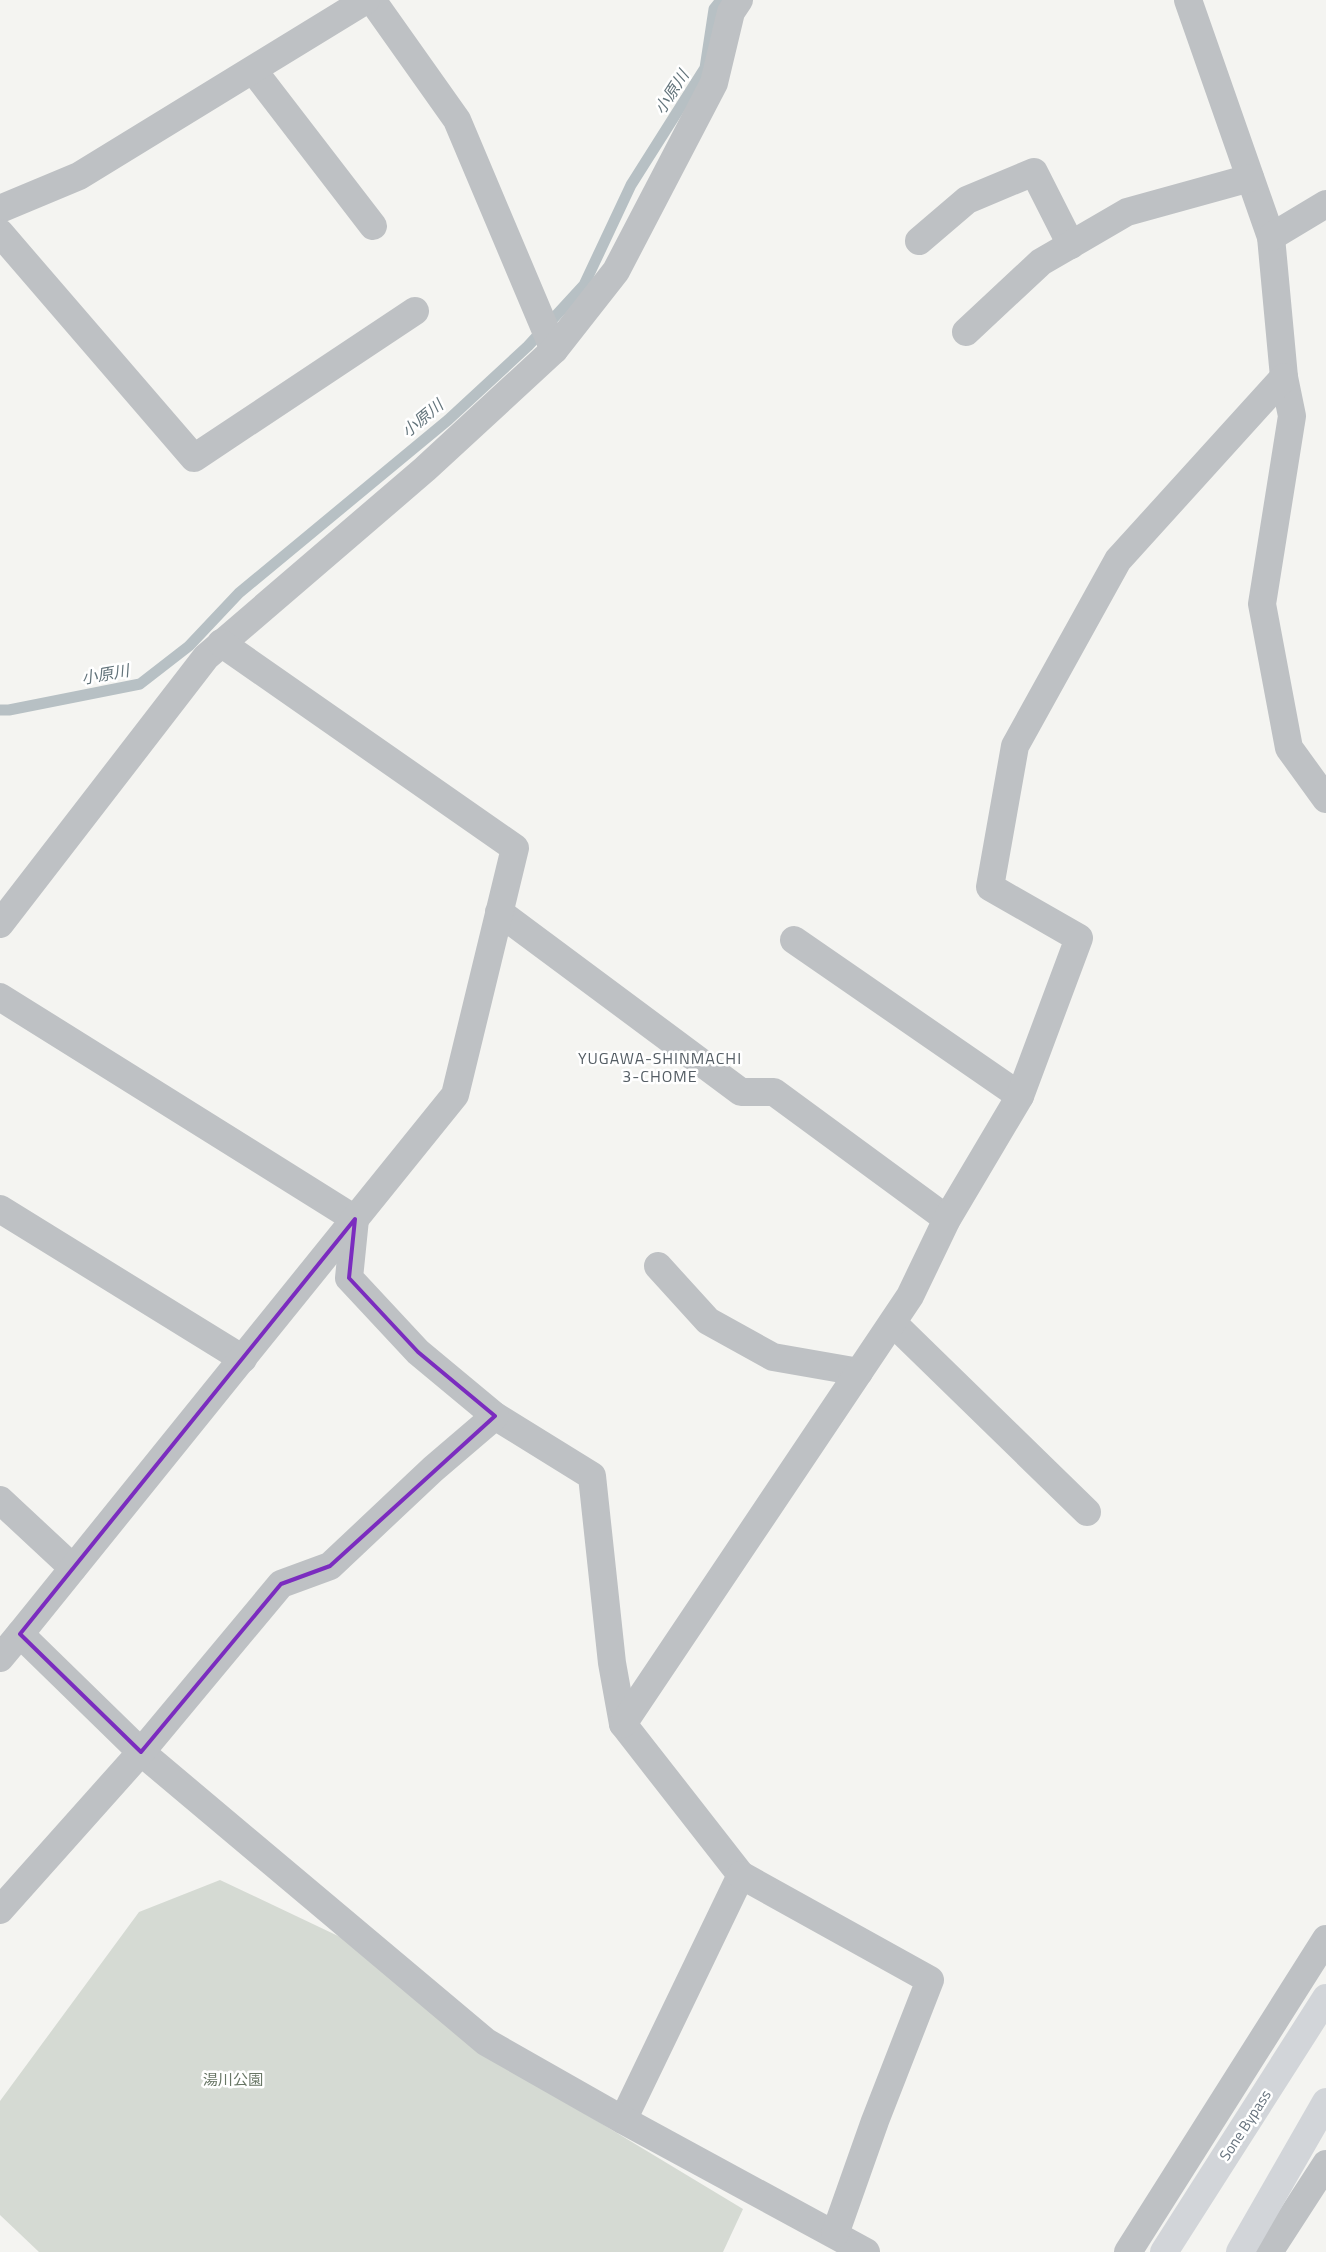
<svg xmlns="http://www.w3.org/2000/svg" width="1326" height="2252" font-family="'Titillium Web','Noto Sans JP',sans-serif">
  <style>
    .green { fill: #d5dad3 }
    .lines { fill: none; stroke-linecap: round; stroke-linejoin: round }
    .stream { stroke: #b7c0c4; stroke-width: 11 }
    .minor { stroke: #bec1c4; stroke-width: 28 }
    .highway { stroke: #d2d5d9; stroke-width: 28 }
    .marked { fill: none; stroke: #7b2cbf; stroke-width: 4; stroke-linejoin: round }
    .labels { text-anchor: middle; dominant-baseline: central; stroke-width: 5; stroke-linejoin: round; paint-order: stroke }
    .park-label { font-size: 15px; fill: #687665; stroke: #fff }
    .street-label { font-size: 15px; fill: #67737e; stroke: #fff }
    .water-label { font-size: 16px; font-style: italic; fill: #63747b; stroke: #fff }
    .neighbourhood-label { font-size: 16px; letter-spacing: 1px; fill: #545d64; stroke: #fff }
  </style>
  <rect width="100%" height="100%" fill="#f4f4f1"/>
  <path class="green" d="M 220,1880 L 355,1944 L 466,2042 L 743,2209 L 723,2252 L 39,2252 L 0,2215 L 0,2101 L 139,1912 Z"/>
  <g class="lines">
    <path class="stream" d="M 0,710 L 9,710 L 140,684 L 189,646 L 239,593 L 448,420 L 528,346 L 584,285 L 631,185 L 705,68 L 714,9 L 721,0"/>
    <g class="minor">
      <path d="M 372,0 L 457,120 L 554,350"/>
      <path d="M 1188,0 L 1271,237 L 1284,377 L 1292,416 L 1262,604 L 1289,748 L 1326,799"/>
      <path d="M 253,70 L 373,226"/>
      <path d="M 0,209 L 79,176 L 366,0"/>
      <path d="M 0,233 L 194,458 L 415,311"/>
      <path d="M 1271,237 L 1326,204"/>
      <path d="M 919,241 L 967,200 L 1034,172 L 1071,245"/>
      <path d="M 966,332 L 1041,262 L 1127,212 L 1250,178"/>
      <path d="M 499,912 L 741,1092 L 774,1092 L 947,1219"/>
      <path d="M 0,924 L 206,657 L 425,469 L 554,350 L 616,271 L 714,83 L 731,12 L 739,0"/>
      <path d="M 794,940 L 1020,1096"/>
      <path d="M 0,997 L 355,1219 L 349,1278 L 418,1352 L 495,1416 L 592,1476 L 612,1663 L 623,1724 L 741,1875 L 623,2120"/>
      <path d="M 0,1209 L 243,1359"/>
      <path d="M 658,1266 L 708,1321 L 773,1357 L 859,1372"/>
      <path d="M 893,1323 L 1087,1512"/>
      <path d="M 0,1500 L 73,1568"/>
      <path d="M 20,1634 L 455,1095 L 515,848 L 221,643"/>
      <path d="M 0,1658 L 20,1634 L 141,1752 L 486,2042 L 623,2120 L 866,2252"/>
      <path d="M 623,1724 L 910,1296 L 947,1219 L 1020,1096 L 1079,938 L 990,887 L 1015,746 L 1118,560 L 1284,377"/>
      <path d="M 741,1875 L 930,1980 L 875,2121 L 835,2234"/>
      <path d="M 0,1910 L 141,1752 L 281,1584 L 330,1566 L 433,1469 L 495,1416"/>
      <path d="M 1128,2252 L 1326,1939"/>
      <path d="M 1269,2252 L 1326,2164"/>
    </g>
    <g class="highway">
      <path d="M 1164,2252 L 1326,1998"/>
      <path d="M 1240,2252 L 1326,2102"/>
    </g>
  </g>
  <path class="marked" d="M 355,1219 L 349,1278 L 418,1352 L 495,1416 L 330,1566 L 281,1584 L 141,1752 L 20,1634 Z"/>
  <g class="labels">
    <g class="park-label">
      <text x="233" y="2079">湯川公園</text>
    </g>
    <g class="street-label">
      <text transform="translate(1245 2125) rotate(-57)">Sone Bypass</text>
    </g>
    <g class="water-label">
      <text transform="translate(671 92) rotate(-57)">小原川</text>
      <text transform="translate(422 418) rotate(-40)">小原川</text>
      <text transform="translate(105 674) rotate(-10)">小原川</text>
    </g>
    <g class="neighbourhood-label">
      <text x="660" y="1058">YUGAWA-SHINMACHI<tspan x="660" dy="18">3-CHOME</tspan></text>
    </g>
  </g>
</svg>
